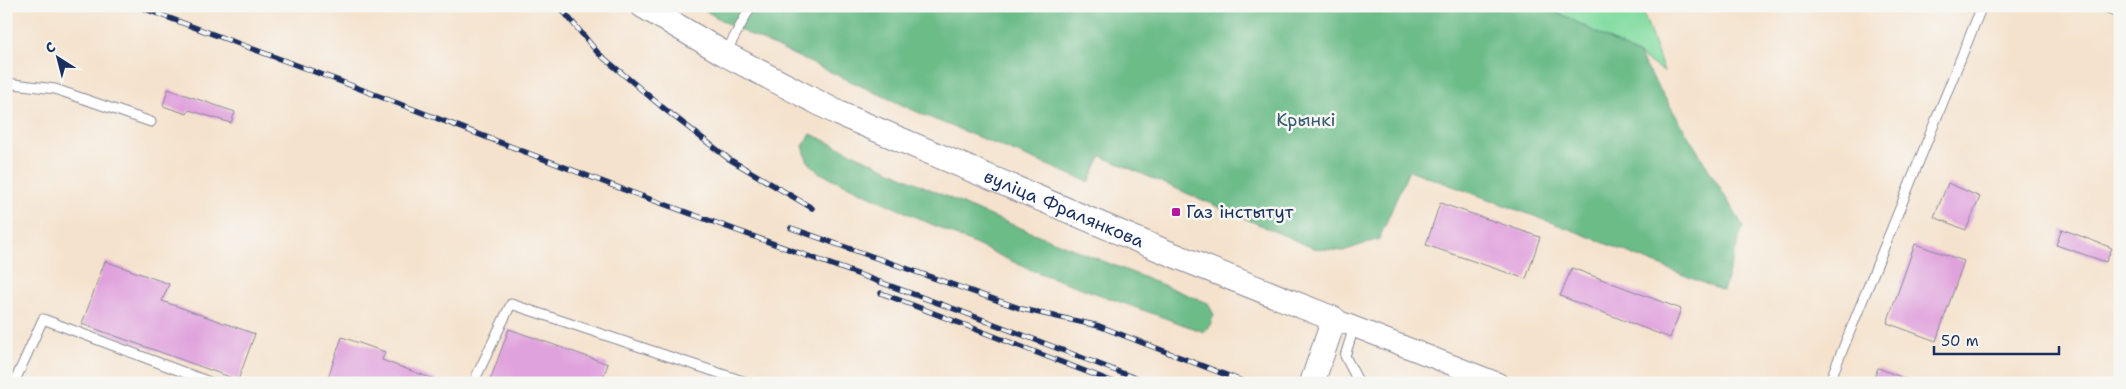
<svg xmlns="http://www.w3.org/2000/svg" width="2126" height="389" font-family="'Shantell Sans',sans-serif">
  <style>
    .green { fill: #85dda2; stroke: #508680 }
    .forest { fill: #6cbc88; stroke: #447673 }
    .building { fill: #e0a2dd }
    .lines { fill: none; stroke-linecap: round; stroke-linejoin: round }
    .service-casing { stroke: #888895; stroke-width: 11 }
    .tertiary-casing { stroke: #888895; stroke-width: 22 }
    .secondary-casing { stroke: #888895; stroke-width: 26 }
    .service { stroke: #fff; stroke-width: 9 }
    .tertiary { stroke: #fff; stroke-width: 20 }
    .secondary { stroke: #fff; stroke-width: 24 }
    .rail-casing { stroke: #1b2f5e; stroke-width: 5.5 }
    .rail { stroke: #f6f6f2; stroke-width: 4; stroke-dasharray: 11; stroke-linecap: butt }
    .poi-dot { fill: #b5179e; stroke: #f6f6f2; stroke-width: 2 }
    .labels { text-anchor: middle; dominant-baseline: central; stroke-width: 5; stroke-linejoin: round; paint-order: stroke }
    .park-label { font-size: 18px; fill: #365a6f; stroke: #f6f6f2 }
    .street-label { font-size: 18px; fill: #1b2f5e; stroke: #f6f6f2 }
    .poi-label { font-size: 18px; fill: #1b2f5e; stroke: #f6f6f2; text-anchor: start }
  </style>
  <rect width="100%" height="100%" fill="#f6f6f2"/>
  <filter id="ink" filterUnits="userSpaceOnUse"><feTurbulence type="fractalNoise" baseFrequency=".02" numOctaves="2"/><feDisplacementMap in="SourceGraphic" scale="10" xChannelSelector="R" yChannelSelector="G"/><feConvolveMatrix kernelMatrix="1 2 1 2 8 2 1 2 1" color-interpolation-filters="sRGB"/></filter>
  <filter id="wash" filterUnits="userSpaceOnUse"><feTurbulence type="fractalNoise" baseFrequency=".0096" numOctaves="4" result="noise"/><feDisplacementMap in="SourceGraphic" scale="20" xChannelSelector="R" yChannelSelector="G"/><feGaussianBlur stdDeviation="1.12" result="paint"/><feColorMatrix in="noise" values="0 0 0 0 0 0 0 0 0 0 0 0 0 0 0 0 0 1.4 0 .05"/><feComposite in="paint" operator="in"/></filter>
  <g filter="url(#wash)">
    <rect width="100%" height="100%" fill="#f5e2cc"/>
    <path class="green" d="M 1546,6 L 1641,6 L 1664,72 L 1639,55 Z"/>
    <g class="forest">
      <path d="M 698,6 L 1546,6 L 1639,55 L 1743,226 L 1723,291 L 1572,230 L 1409,170 L 1379,239 L 1343,251 L 1313,248 L 1101,156 L 1089,182 L 926,116 L 729,25 Z"/>
      <path d="M 811,134 L 971,208 L 1208,303 L 1214,315 L 1210,325 L 1204,332 L 1031,270 L 818,172 L 807,160 L 803,146 Z"/>
    </g>
    <g id="blocks">
      <g class="building">
        <path d="M 168,89 L 235,112 L 231,123 L 189,110 L 187,114 L 163,106 Z"/>
        <path d="M 1948,183 L 1980,197 L 1966,230 L 1934,217 Z"/>
        <path d="M 1440,203 L 1540,237 L 1526,279 L 1426,245 Z"/>
        <path d="M 2062,229 L 2112,248 L 2106,262 L 2056,245 Z"/>
        <path d="M 1915,244 L 1964,261 L 1936,341 L 1887,323 Z"/>
        <path d="M 105,261 L 169,284 L 162,301 L 255,334 L 238,380 L 82,324 Z"/>
        <path d="M 1572,268 L 1681,309 L 1670,338 L 1560,296 Z"/>
        <path d="M 509,329 L 608,364 L 601,383 L 489,383 Z"/>
        <path d="M 342,337 L 385,352 L 382,360 L 439,381 L 439,383 L 326,383 Z"/>
        <path d="M 1878,368 L 1913,382 L 1913,383 L 1872,383 Z"/>
      </g>
    </g>
  </g>
  <g filter="url(#ink)">
    <use href="#blocks" fill-opacity="0" stroke="#888895" stroke-width="1"/>
    <g class="lines">
      <defs>
        <g id="service">
          <path d="M 2103,6 L 2120,13"/>
          <path d="M 725,54 L 751,6"/>
          <path d="M 6,83 L 55,89 L 151,122"/>
          <path d="M 1354,327 L 1345,356 L 1359,383"/>
          <path d="M 477,375 L 511,304 L 749,383"/>
          <path d="M 14,383 L 43,319 L 212,383"/>
          <path d="M 1829,383 L 1982,6"/>
        </g>
        <path id="tertiary" d="M 1334,319 L 1498,383"/>
        <g id="secondary">
          <path id="s1" d="M 643,6 L 725,54 L 840,114 L 1166,252 L 1334,319 L 1312,383"/>
        </g>
      </defs>
      <use href="#service" class="service-casing"/>
      <use href="#tertiary" class="tertiary-casing"/>
      <use href="#secondary" class="secondary-casing"/>
      <use href="#service" class="service"/>
      <use href="#tertiary" class="tertiary"/>
      <use href="#secondary" class="secondary"/>
      <defs>
        <g id="rail">
          <path d="M 137,6 L 342,82 L 622,189 L 960,311 L 1148,383"/>
          <path d="M 559,6 L 598,53 L 662,107 L 729,159 L 812,208"/>
          <path d="M 791,228 L 1022,309 L 1099,326 L 1247,383"/>
          <path d="M 881,293 L 1116,383"/>
        </g>
      </defs>
      <use href="#rail" class="rail-casing"/>
      <use href="#rail" class="rail"/>
    </g>
  </g>
  <rect class="poi-dot" x="1171" y="207" width="10" height="10" rx="2.5"/>
  <g class="labels">
    <g class="park-label">
      <text x="1306" y="120">Крынкі</text>
    </g>
    <g class="street-label">
      <text stroke="none"><textPath href="#s1" startOffset="468">вуліца Фралянкова</textPath></text>
    </g>
    <g class="poi-label">
      <text x="1186" y="212">Газ інстытут</text>
    </g>
  </g>
  <rect width="2126" height="389" fill="none" stroke="#f6f6f2" stroke-width="25"/>
  <g transform="translate(58 58) rotate(324)" stroke="#f6f6f2" stroke-width="4" paint-order="stroke">
  <path d="M0-4L9 19L0 12L-9 19Z" fill="#1b2f5e"/>
  <text y="-8" font-size="14" font-weight="bold" text-anchor="middle" fill="#1b2f5e">С</text>
  </g>
  <path d="M1934 346v8h125v-8" fill="none" stroke="#1b2f5e" stroke-width="2.5"/>
  <text x="1941" y="346" font-size="15" fill="#1b2f5e" stroke="#f6f6f2" stroke-width="4" paint-order="stroke">50 m</text>
</svg>
